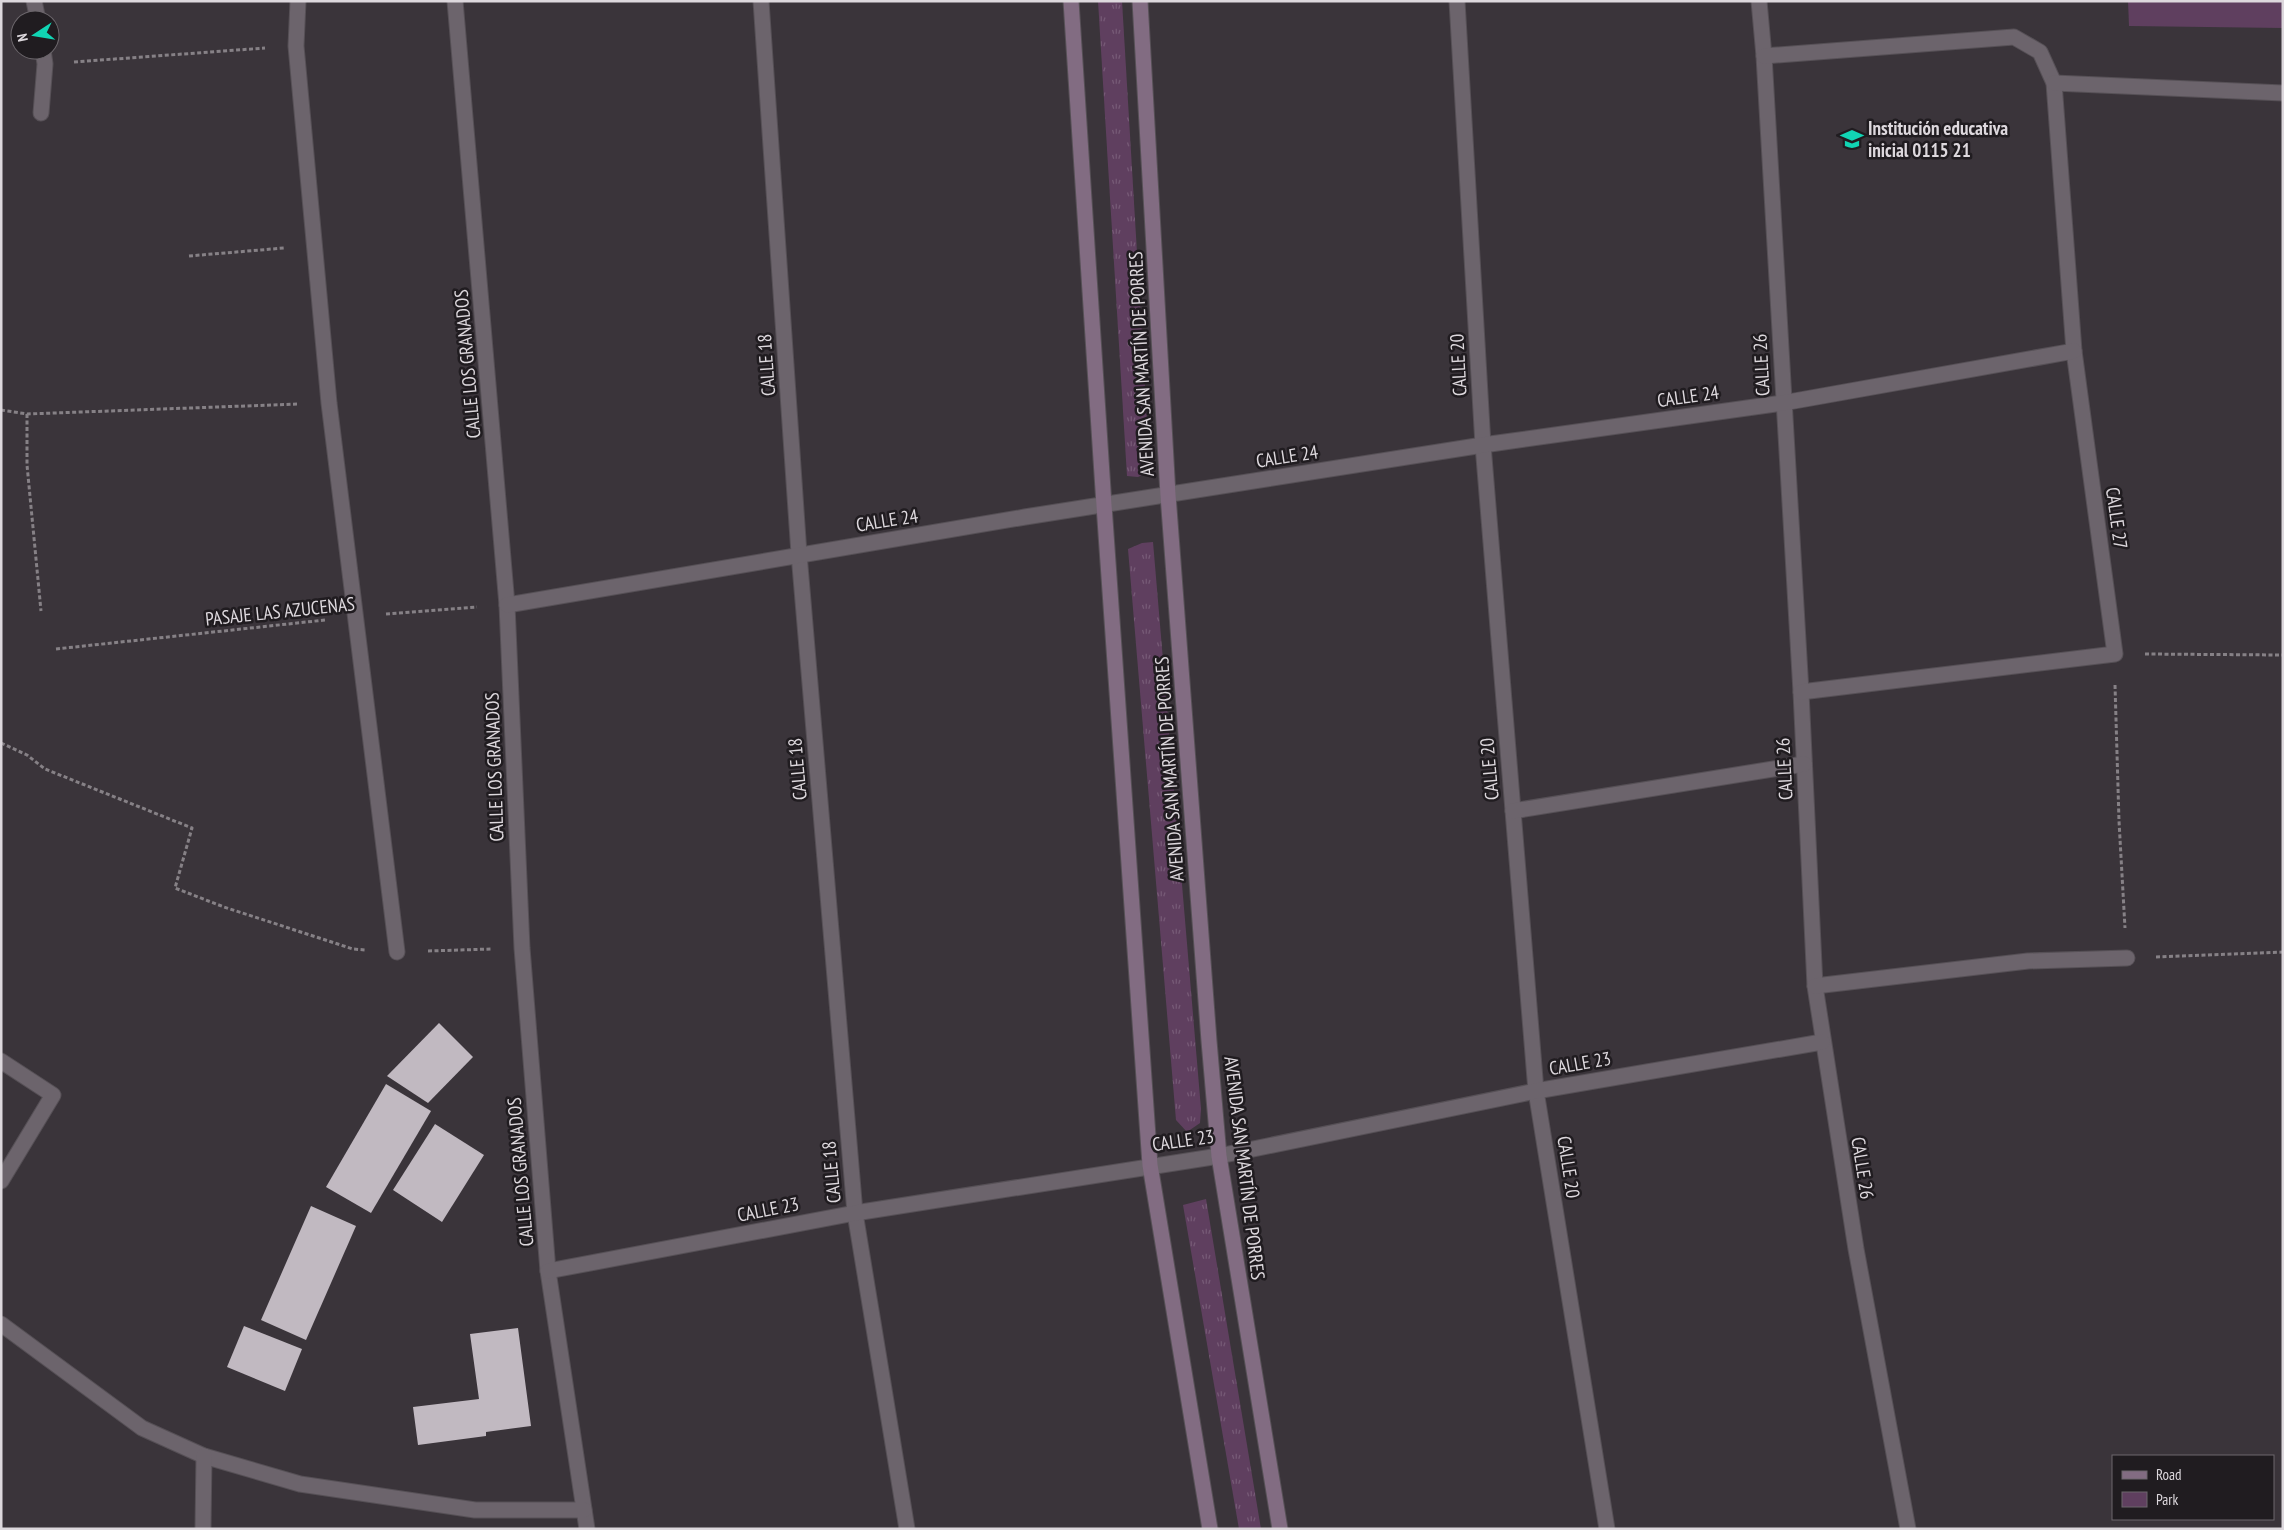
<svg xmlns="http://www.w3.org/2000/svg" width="2284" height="1530" font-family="'PT Sans Narrow',sans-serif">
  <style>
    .grass { fill: url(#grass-tufts) }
    .park { fill: #5f3f5f }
    .building { fill: #c1b9c1 }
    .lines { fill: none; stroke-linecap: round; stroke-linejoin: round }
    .minor-casing { stroke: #565056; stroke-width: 17 }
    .secondary-casing { stroke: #565056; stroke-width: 17 }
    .path { stroke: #868186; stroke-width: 3; stroke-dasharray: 4 2.5; stroke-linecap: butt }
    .minor { stroke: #6c646c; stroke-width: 15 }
    .secondary { stroke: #826c82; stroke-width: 15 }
    .labels { text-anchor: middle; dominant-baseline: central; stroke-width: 5; stroke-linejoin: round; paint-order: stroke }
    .poi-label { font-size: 19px; font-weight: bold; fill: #ddd8dd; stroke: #201c20; text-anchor: start }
    .street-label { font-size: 19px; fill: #ddd8dd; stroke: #201c20 }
  </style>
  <defs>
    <pattern id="grass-tufts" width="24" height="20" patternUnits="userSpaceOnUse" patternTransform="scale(1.25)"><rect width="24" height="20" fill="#5f3f5f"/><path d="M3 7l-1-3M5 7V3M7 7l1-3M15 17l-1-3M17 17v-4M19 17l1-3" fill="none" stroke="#765a76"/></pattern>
  </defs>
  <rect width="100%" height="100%" fill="#3a343a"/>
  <g class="grass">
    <path d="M 1098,1 L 1122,1 L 1150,471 L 1138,477 L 1127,476 Z"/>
    <path d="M 1153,542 L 1201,1109 L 1200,1123 L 1187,1132 L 1176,1120 L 1128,549 L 1142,543 Z"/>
    <path d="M 1206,1199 L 1261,1529 L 1239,1529 L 1183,1205 Z"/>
  </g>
  <path class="park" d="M 2128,1 L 2283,1 L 2283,28 L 2129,26 Z"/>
  <g class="building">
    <path d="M 439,1023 L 473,1057 L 428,1103 L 387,1076 Z"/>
    <path d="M 386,1084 L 431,1111 L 371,1213 L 326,1187 Z"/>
    <path d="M 435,1124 L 484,1155 L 442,1222 L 393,1190 Z"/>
    <path d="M 311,1206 L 356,1226 L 306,1340 L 261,1320 Z"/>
    <path d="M 244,1326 L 302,1349 L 285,1391 L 227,1367 Z"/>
    <path d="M 518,1328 L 531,1426 L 486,1432 L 486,1436 L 418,1445 L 413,1407 L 479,1399 L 470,1334 Z"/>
  </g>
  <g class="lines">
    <defs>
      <g id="minor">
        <path d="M 34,1 L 38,20"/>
        <path d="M 298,1 L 296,46 L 329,403 L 397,952"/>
        <path d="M 455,1 L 507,605 L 522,948 L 548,1271 L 587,1529"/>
        <path d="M 761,1 L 799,554 L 855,1213 L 907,1529"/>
        <path d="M 1457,1 L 1483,445 L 1536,1091 L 1607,1529"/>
        <path d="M 1759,1 L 1764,56 L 1801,692 L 1815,986 L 1856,1249 L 1908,1529"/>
        <path d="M 1764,56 L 2014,37 L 2040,52 L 2054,83 L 2074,351 L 2115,654 L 1801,692"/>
        <path d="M 2054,83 L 2283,93"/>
        <path d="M 41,113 L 45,64 L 43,50"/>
        <path d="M 507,605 L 1025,517 L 1483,445 L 1783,403 L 2074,351"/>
        <path d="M 1513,811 L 1804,764"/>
        <path d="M 1815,986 L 2028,961 L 2127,958"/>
        <path d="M 1,1061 L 53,1095 L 1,1181"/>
        <path d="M 548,1271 L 855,1213 L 1219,1156 L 1536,1091 L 1822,1042"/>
        <path d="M 1,1324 L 142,1428 L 204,1456 L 300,1484 L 475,1510 L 584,1510"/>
        <path d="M 203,1529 L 204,1456"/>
      </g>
      <g id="secondary">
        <path d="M 1071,1 L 1104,505 L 1150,1165 L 1210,1529"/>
        <path d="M 1140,1 L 1168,495 L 1209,1041 L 1219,1156 L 1280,1529"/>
      </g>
    </defs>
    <use href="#minor" class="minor-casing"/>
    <use href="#secondary" class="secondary-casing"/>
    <g class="path">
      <path d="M 74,62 L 265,48"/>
      <path d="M 189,256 L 284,248"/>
      <path d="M 1,410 L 27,414 L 299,404"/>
      <path d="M 27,414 L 27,465 L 41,611"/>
      <path d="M 386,614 L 477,607"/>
      <path d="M 56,649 L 325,620"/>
      <path d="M 2145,654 L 2283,655"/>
      <path d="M 2115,685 L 2119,821 L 2125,928"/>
      <path d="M 1,743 L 27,755 L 45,769 L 192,828 L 175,888 L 224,907 L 353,949 L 366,950"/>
      <path d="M 428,951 L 491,949"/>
      <path d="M 2156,957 L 2283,952"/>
    </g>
    <use href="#minor" class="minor"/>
    <use href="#secondary" class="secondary"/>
  </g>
  <defs>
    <symbol id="school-bare" viewBox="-9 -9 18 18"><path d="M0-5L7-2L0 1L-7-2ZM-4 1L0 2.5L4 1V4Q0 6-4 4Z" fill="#11d5b4" stroke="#201c20" stroke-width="2.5" paint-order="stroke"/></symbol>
  </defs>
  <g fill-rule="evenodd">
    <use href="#school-bare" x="1836" y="123" width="32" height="32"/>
  </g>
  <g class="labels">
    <g class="poi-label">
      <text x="1868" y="128">Institución educativa<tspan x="1868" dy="22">inicial 0115 21</tspan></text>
    </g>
    <g class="street-label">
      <text transform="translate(467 364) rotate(-95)">CALLE LOS GRANADOS</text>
      <text transform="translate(1141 364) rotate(-93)">AVENIDA SAN MARTÍN DE PORRES</text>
      <text transform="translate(766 365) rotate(-94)">CALLE 18</text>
      <text transform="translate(1458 365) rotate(-93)">CALLE 20</text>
      <text transform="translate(1761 365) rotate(-93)">CALLE 26</text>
      <text transform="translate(1688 396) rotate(-8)">CALLE 24</text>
      <text transform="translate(1287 456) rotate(-9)">CALLE 24</text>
      <text transform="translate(2117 518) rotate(82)">CALLE 27</text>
      <text transform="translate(887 520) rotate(-9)">CALLE 24</text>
      <text transform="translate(280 611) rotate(-6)">PASAJE LAS AZUCENAS</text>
      <text transform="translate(494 767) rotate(-92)">CALLE LOS GRANADOS</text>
      <text transform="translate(797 769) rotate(-95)">CALLE 18</text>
      <text transform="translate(1169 769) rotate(-94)">AVENIDA SAN MARTÍN DE PORRES</text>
      <text transform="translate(1489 769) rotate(-95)">CALLE 20</text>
      <text transform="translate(1784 769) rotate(-93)">CALLE 26</text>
      <text transform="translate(1580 1063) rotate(-10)">CALLE 23</text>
      <text transform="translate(1183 1140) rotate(-8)">CALLE 23</text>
      <text transform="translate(1569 1167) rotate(81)">CALLE 20</text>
      <text transform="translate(1245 1168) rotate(83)">AVENIDA SAN MARTÍN DE PORRES</text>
      <text transform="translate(1863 1168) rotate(81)">CALLE 26</text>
      <text transform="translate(520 1172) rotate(-95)">CALLE LOS GRANADOS</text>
      <text transform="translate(831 1172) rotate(-95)">CALLE 18</text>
      <text transform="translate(768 1209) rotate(-11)">CALLE 23</text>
    </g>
  </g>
  <rect width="2284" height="1530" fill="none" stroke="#ddd8dd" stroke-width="5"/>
  <rect x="2112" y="1455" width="162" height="65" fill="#201c20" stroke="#6c676c"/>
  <rect x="2122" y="1471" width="25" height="8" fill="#826c82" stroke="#6c676c"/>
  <text x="2156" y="1480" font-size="15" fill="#ddd8dd">Road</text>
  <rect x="2122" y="1492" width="25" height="15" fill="#5f3f5f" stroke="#6c676c"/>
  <text x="2156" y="1505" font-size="15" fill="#ddd8dd">Park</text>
  <g transform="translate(35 35) rotate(258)"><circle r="24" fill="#201c20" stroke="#6c676c"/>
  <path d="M0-4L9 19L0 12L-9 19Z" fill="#11d5b4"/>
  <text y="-8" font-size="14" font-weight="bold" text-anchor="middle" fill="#ddd8dd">N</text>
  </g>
</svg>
